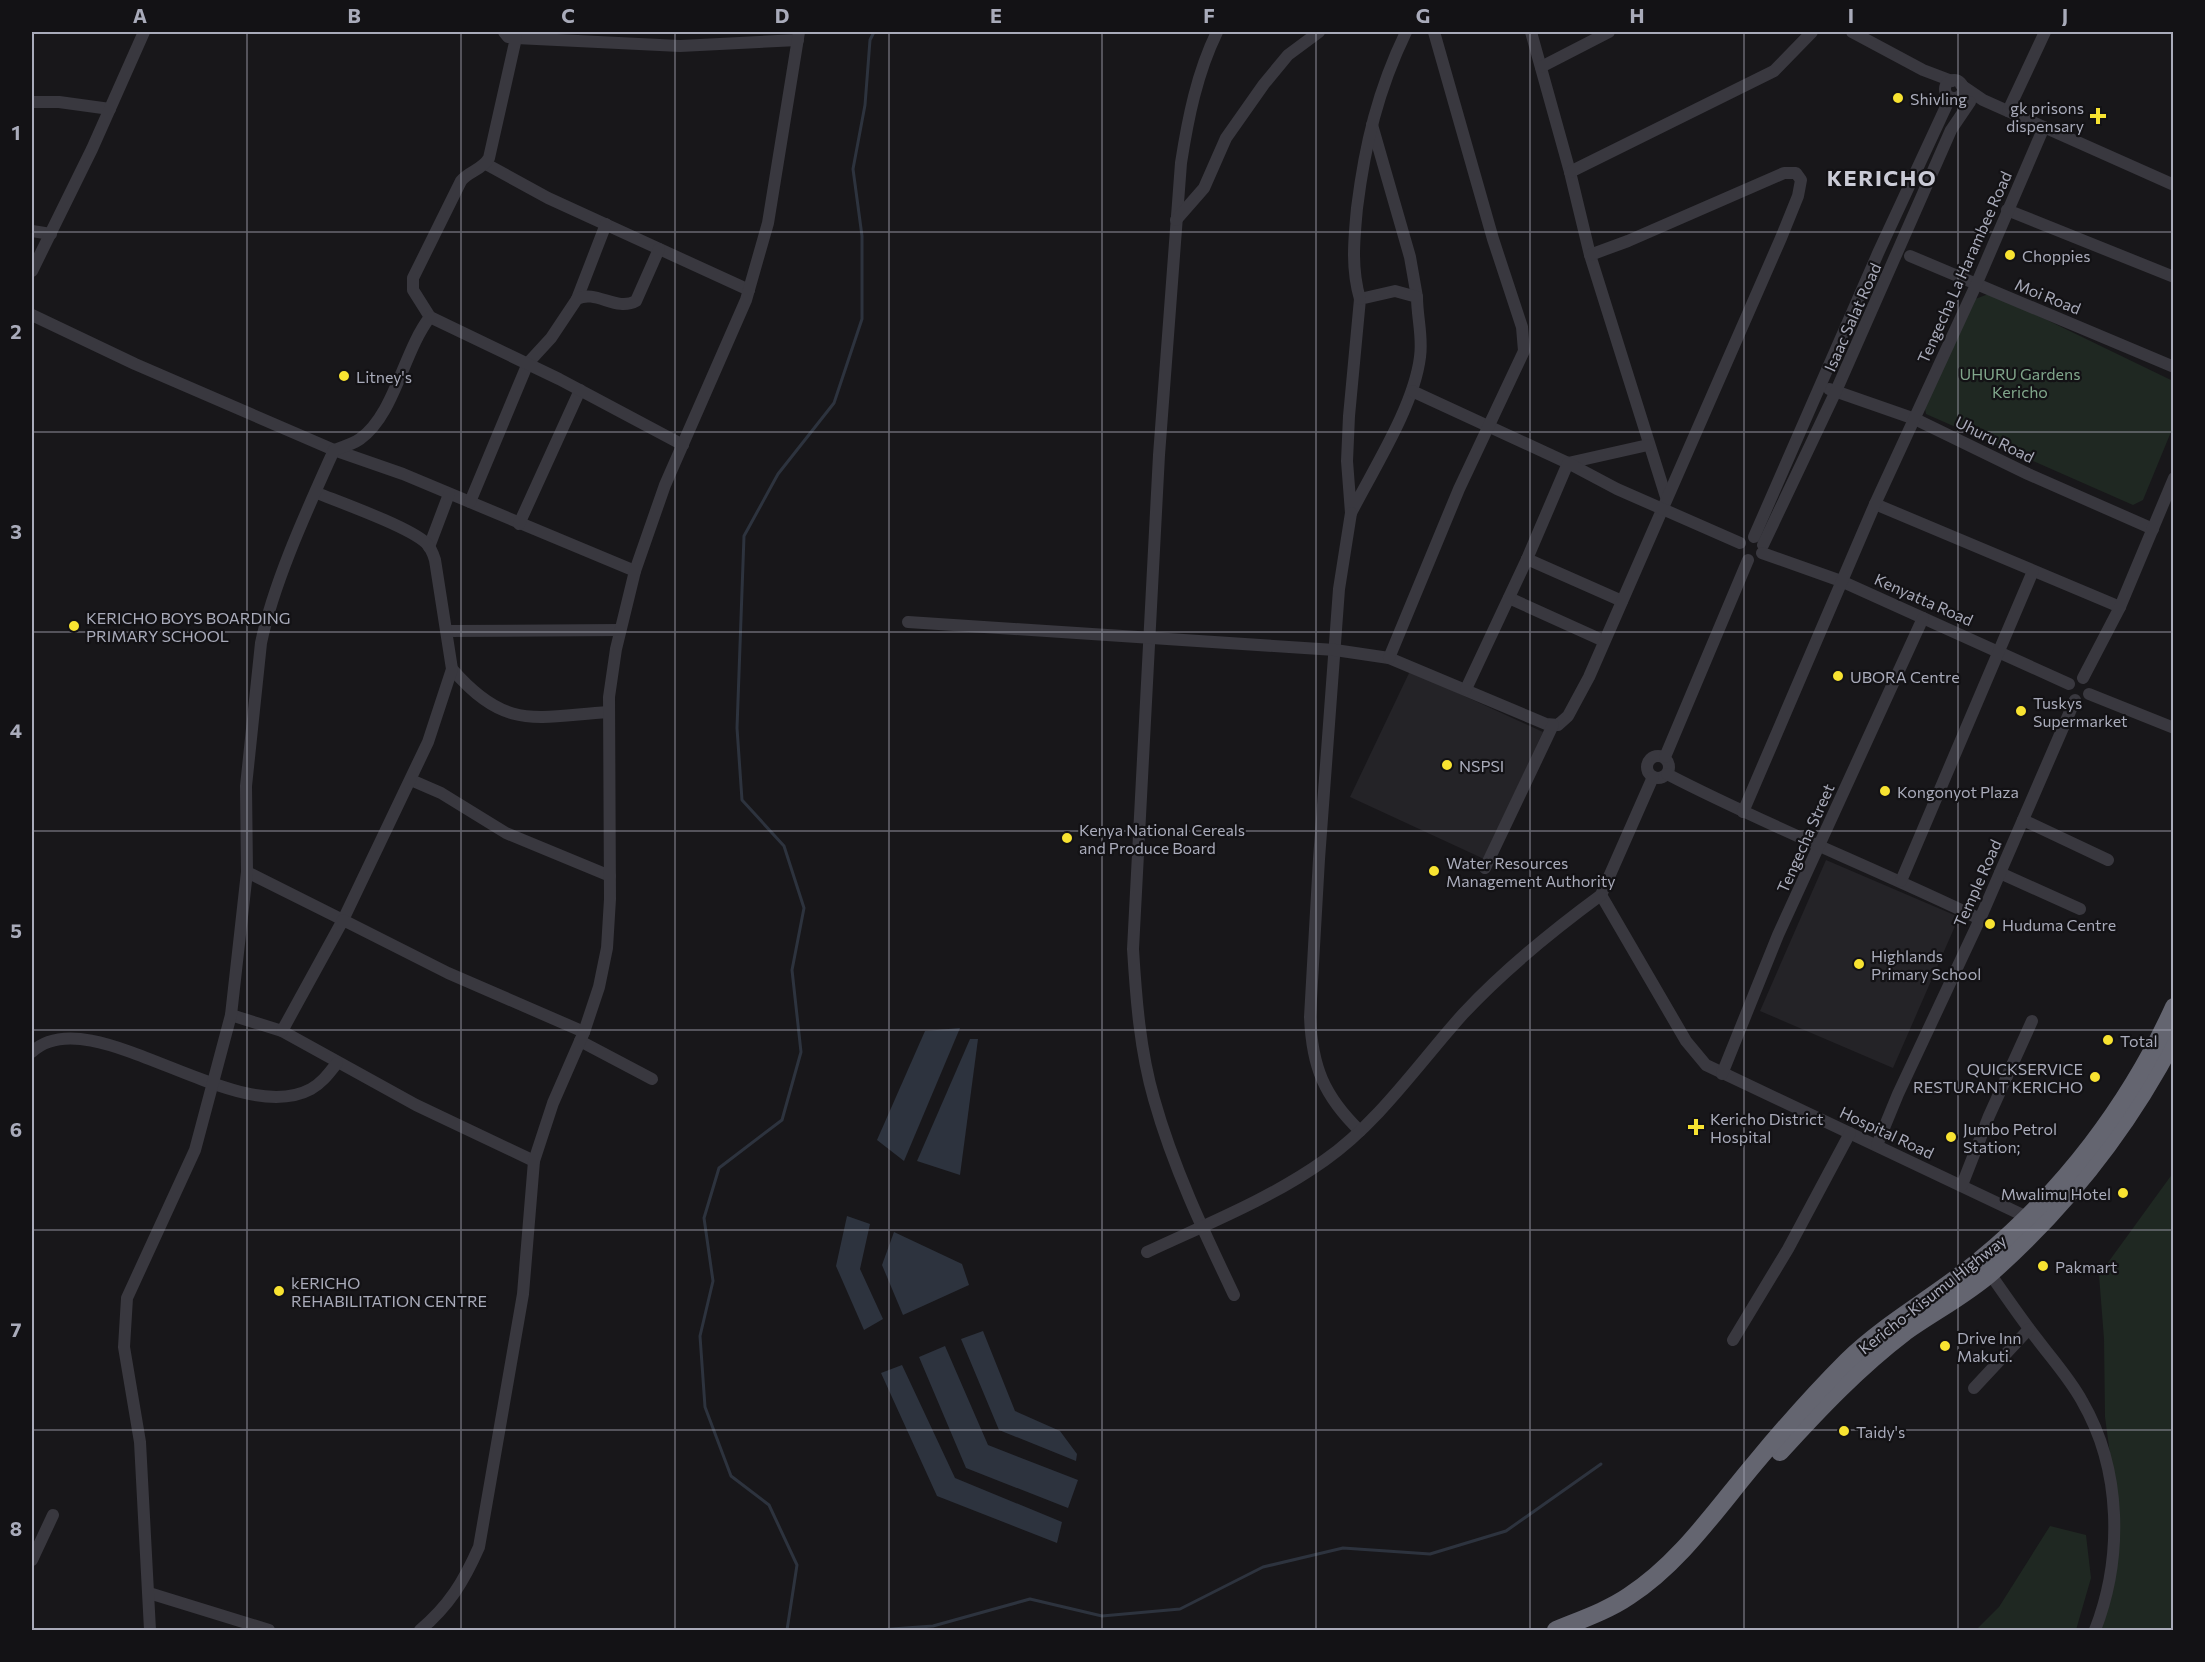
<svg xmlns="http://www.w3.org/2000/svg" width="2205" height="1662" font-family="Commissioner,sans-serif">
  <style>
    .built { fill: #242327 }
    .green { fill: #1f2822 }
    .water { fill: #2d333e }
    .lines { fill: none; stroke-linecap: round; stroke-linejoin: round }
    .stream { stroke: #2d333e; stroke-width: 3 }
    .minor { stroke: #39383f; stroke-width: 12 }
    .highway { stroke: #646570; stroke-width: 18 }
    .grid { fill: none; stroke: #a9abba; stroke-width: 1.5; stroke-opacity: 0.55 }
    .poi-dot { fill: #f8e331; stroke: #131215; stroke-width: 2 }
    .labels { text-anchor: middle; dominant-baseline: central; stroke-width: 4.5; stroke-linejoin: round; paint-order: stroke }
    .poi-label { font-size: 16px; fill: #a9abba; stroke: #131215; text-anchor: start }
    .street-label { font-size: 16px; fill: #a9abba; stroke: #131215 }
    .park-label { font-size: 16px; fill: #80a68b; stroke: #131215 }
    .district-label { font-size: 22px; font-weight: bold; letter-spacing: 1.5px; fill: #cacbd6; stroke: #131215 }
    .neatline { fill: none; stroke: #a9abba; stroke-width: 2 }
    .grid-label { font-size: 20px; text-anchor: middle; font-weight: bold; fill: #a9abba }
  </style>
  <rect width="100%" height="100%" fill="#18171a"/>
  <g class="built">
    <path d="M 1410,671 L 1543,732 L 1484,859 L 1350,797 Z"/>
    <path d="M 1826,860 L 1959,917 L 1893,1068 L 1760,1011 Z"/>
  </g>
  <g class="green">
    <path d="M 1991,293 L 2173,381 L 2173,427 L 2143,500 L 2133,505 L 1926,414 L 1924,403 L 1970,301 Z"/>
    <path d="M 2173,1173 L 2173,1630 L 2098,1630 L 2105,1612 L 2114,1484 L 2105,1417 L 2104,1339 L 2099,1275 Z"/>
    <path d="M 2050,1526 L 2086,1535 L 2091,1578 L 2076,1630 L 1976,1630 L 1999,1607 Z"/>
  </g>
  <g class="water">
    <path d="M 960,1028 L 904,1161 L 877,1140 L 925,1031 Z"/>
    <path d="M 970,1039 L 978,1039 L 960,1175 L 917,1161 Z"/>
    <path d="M 847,1216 L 870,1224 L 860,1269 L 883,1319 L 864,1330 L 836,1266 Z"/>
    <path d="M 894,1232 L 962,1264 L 969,1285 L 903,1315 L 882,1265 Z"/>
    <path d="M 983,1331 L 1015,1411 L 1060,1431 L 1077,1454 L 1076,1461 L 999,1430 L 961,1339 Z"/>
    <path d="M 945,1346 L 988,1445 L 1078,1480 L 1068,1508 L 966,1468 L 919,1357 Z"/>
    <path d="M 902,1365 L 955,1478 L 1062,1522 L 1057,1543 L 937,1496 L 881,1373 Z"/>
  </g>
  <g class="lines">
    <g class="stream">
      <path d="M 787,1630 L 797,1565 L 769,1505 L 731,1476 L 705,1407 L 700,1336 L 713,1281 L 704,1218 L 719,1168 L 782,1120 L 801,1052 L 792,970 L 804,908 L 784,846 L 742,800 L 737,728 L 744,536 L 778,474 L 834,403 L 862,319 L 862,236 L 853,169 L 865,105 L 870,40 L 874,32"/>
      <path d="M 878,1630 L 933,1626 L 1030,1599 L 1102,1616 L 1180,1609 L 1263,1567 L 1343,1548 L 1430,1554 L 1506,1531 L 1601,1464"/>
    </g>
    <g class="minor">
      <path d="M 1217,32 C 1197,73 1188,118 1181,163 L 1159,455 L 1133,949 C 1136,998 1140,1051 1154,1099 C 1173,1167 1204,1232 1234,1295"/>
      <path d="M 1531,32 L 1570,172 L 1590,255 L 1666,497"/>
      <path d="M 1852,32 L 1923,70 L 1952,81"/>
      <path d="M 516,38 L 680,46 L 798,40"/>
      <path d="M 1541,67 L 1609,32"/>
      <circle cx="1954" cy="89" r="9"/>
      <path d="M 1961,85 L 1983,100 L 2174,185"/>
      <path d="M 32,102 L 59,102 L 110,109"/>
      <path d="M 2008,111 L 2045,32"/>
      <path d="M 1372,125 L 1410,257 L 1417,297"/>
      <path d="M 486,164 L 548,198 L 749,290"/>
      <path d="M 1570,172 L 1774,71 L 1812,32"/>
      <path d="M 2007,210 L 2174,277"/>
      <path d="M 1176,220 L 1204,188 L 1226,138 L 1264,84 L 1288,55 L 1319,32"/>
      <path d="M 32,231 L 51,234"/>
      <path d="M 1910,256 L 2174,367"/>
      <path d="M 32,271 L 92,149 L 144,32"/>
      <path d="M 1395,291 L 1417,297 C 1417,317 1423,337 1420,357 C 1414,406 1374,468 1351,513 L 1347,461 L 1349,416 L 1360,299 Z"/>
      <path d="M 577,299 L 606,224"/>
      <path d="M 1360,299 C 1351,268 1354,240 1357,208 C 1365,144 1378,90 1406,32"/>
      <path d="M 32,315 L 135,364 L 334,450 L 403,474 L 635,571"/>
      <path d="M 430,317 L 413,290 L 413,278 L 461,181 C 469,171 482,170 489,158 L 516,38 L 508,37 L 504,32"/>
      <path d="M 1829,389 L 1915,419 L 2028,474 L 2153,529"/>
      <path d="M 1412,391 L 1568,463 L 1648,445"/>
      <path d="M 470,502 L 528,363 L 551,338 L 577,299 C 596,289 616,312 636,301 L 659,249"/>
      <path d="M 1875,504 L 2120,607"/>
      <path d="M 1351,513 L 1339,589 L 1319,859 L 1310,1017 C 1312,1067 1324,1096 1360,1131"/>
      <path d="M 519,524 L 580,390"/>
      <path d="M 1754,537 L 1879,251 L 1950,98"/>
      <path d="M 1763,545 L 1836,391 L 1951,130 L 1970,102"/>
      <path d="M 429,547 L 449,494"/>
      <path d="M 1762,553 L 1841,581 L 2069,684"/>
      <path d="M 1527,559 L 1622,601"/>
      <path d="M 1509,598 L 1604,641"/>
      <path d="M 908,622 L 1335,650 L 1389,658 L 1546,724 L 1558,725 L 1568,716 L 1589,677 L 1781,238 L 1798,196 L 1801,180 L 1796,173 L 1784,173 L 1628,241 L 1590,255"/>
      <path d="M 447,631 L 620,630"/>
      <path d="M 1389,658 L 1459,489 L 1524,351 L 1522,327 L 1493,239 L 1434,32"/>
      <path d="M 452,669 C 506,731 534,717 608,712"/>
      <path d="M 2083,678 L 2120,607 L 2174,478"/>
      <path d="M 1466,689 L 1527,559 L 1568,463 L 1617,489 L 1740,543"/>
      <path d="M 2089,694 L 2174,728"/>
      <circle cx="1658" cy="767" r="11"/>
      <path d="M 1665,757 L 1748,560"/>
      <path d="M 1667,774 C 1769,827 1877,869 1980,919"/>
      <path d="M 411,780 L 441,793 L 506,833 L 610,876"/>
      <path d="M 1743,812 L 1875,504 L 1976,285 L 2044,127"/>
      <path d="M 2023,820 L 2108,860"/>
      <path d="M 1485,868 L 1553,725"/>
      <path d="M 247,872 L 343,920 L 428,742 L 452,669 L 435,560 C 433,553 431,548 426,543 C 409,527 342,503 317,493"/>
      <path d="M 2000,873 L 2080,909"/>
      <path d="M 1901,881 L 2033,571"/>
      <path d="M 1601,895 L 1686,1041 L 1706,1065 L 2031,1219"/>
      <path d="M 1601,895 L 1653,777"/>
      <path d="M 231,1015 L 282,1031 L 416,1105 L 534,1161"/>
      <path d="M 282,1031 L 343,920 L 448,973 L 584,1032"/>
      <path d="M 580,1041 L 652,1079"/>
      <path d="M 32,1052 C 90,997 236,1130 311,1089 C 322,1083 329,1073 337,1063"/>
      <path d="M 1722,1074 L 1778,935 L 1923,618"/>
      <path d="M 1877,1145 L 1898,1094 L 1980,919 L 2075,700"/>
      <path d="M 1962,1185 L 1989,1116 L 2032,1021"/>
      <path d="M 1147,1252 C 1207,1224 1272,1198 1325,1160 C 1379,1122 1419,1063 1463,1014 C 1505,969 1552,931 1601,895"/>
      <path d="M 1986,1268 C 2003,1292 2019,1316 2037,1339 C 2052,1359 2070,1379 2082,1401 C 2122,1470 2123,1558 2095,1630"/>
      <path d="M 1733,1340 L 1788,1249 L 1850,1133"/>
      <path d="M 1974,1388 L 2029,1329"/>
      <path d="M 32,1560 L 53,1515"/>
      <path d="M 149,1593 L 269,1630"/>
      <path d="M 150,1630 L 140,1442 L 124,1347 L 127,1298 L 195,1150 L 231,1015 L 247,872 L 246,786 L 261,643 C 274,581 308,508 334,450 C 343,447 353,444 360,439 C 395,414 403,352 430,317 L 559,379 L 683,445"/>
      <path d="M 420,1630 C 449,1606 464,1581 479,1547 L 523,1294 L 534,1161 L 553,1103 L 584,1032 L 599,987 L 607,948 L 610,899 L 609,697 L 616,649 L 635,571 L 665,485 L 746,300 L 768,223 L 799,32"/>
    </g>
    <g class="highway">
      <path d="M 1780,1452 C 1819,1409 1859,1367 1905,1332 C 1933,1312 1966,1295 1992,1272 C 2065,1207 2128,1127 2174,1039"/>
      <path d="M 1556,1630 C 1580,1620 1607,1611 1629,1596 C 1681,1562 1717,1508 1756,1462 C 1785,1427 1815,1393 1847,1361 C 1887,1322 1938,1295 1980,1260 C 2063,1192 2130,1104 2174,1007"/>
    </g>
  </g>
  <path class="grid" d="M 247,32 L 247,1630M 461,32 L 461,1630M 675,32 L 675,1630M 889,32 L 889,1630M 1102,32 L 1102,1630M 1316,32 L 1316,1630M 1530,32 L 1530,1630M 1744,32 L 1744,1630M 1958,32 L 1958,1630M 32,232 L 2174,232M 32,432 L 2174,432M 32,632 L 2174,632M 32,831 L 2174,831M 32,1030 L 2174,1030M 32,1230 L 2174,1230M 32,1430 L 2174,1430"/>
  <g class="poi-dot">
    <circle cx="1898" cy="98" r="6"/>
    <path d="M2095 107h6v6h6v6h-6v6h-6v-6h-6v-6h6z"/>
    <circle cx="2010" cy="255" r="6"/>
    <circle cx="344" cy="376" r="6"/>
    <circle cx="74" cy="626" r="6"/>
    <circle cx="1838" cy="676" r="6"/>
    <circle cx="2021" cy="711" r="6"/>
    <circle cx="1447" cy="765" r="6"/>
    <circle cx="1885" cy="791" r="6"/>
    <circle cx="1067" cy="838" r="6"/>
    <circle cx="1434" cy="871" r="6"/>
    <circle cx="1990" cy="924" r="6"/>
    <circle cx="1859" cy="964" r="6"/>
    <circle cx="2108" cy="1040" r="6"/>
    <circle cx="2095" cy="1077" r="6"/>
    <path d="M1693 1118h6v6h6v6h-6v6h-6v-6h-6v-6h6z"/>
    <circle cx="1951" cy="1137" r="6"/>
    <circle cx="2123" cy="1193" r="6"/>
    <circle cx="2043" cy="1266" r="6"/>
    <circle cx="279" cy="1291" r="6"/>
    <circle cx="1945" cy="1346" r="6"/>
    <circle cx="1844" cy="1431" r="6"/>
  </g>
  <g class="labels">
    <g class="poi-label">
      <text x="1910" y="98">Shivling</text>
      <text x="2084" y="107" text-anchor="end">gk prisons<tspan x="2084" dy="18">dispensary</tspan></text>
      <text x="2022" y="255">Choppies</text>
      <text x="356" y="376">Litney's</text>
      <text x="86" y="617">KERICHO BOYS BOARDING<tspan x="86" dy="18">PRIMARY SCHOOL</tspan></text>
      <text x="1850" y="676">UBORA Centre</text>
      <text x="2033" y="702">Tuskys<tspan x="2033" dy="18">Supermarket</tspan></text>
      <text x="1459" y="765">NSPSI</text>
      <text x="1897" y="791">Kongonyot Plaza</text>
      <text x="1079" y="829">Kenya National Cereals<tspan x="1079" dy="18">and Produce Board</tspan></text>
      <text x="1446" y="862">Water Resources<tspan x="1446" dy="18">Management Authority</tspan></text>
      <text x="2002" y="924">Huduma Centre</text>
      <text x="1871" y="955">Highlands<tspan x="1871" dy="18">Primary School</tspan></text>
      <text x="2120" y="1040">Total</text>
      <text x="2083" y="1068" text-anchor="end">QUICKSERVICE<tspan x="2083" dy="18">RESTURANT KERICHO</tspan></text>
      <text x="1710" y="1118">Kericho District<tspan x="1710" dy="18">Hospital</tspan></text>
      <text x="1963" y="1128">Jumbo Petrol<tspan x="1963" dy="18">Station;</tspan></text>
      <text x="2111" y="1193" text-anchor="end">Mwalimu Hotel</text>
      <text x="2055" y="1266">Pakmart</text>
      <text x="291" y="1282">kERICHO<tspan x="291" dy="18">REHABILITATION CENTRE</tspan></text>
      <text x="1957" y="1337">Drive Inn<tspan x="1957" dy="18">Makuti.</tspan></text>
      <text x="1856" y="1431">Taidy's</text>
    </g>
    <g class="street-label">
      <text transform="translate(1964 267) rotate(-66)">Tengecha La Harambee Road</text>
      <text transform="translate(2048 296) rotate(22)">Moi Road</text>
      <text transform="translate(1852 317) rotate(-66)">Isaac Salat Road</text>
      <text transform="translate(1995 439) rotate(26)">Uhuru Road</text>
      <text transform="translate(1924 599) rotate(24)">Kenyatta Road</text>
      <text transform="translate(1805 838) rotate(-66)">Tengecha Street</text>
      <text transform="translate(1977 883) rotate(-66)">Temple Road</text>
      <text transform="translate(1887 1132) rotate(25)">Hospital Road</text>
      <text transform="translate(1932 1294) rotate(-38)">Kericho-Kisumu Highway</text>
    </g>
    <g class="park-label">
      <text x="2020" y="373">UHURU Gardens<tspan x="2020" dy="18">Kericho</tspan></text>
    </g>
    <g class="district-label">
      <text x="1882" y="177">KERICHO</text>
    </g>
  </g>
  <rect width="2205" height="1662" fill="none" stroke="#131215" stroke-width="66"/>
  <rect x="33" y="33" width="2139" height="1596" class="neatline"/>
  <g class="grid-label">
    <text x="140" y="23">A</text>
    <text x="354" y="23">B</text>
    <text x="568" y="23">C</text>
    <text x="782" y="23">D</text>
    <text x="996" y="23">E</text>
    <text x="1209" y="23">F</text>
    <text x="1423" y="23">G</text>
    <text x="1637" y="23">H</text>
    <text x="1851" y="23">I</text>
    <text x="2065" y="23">J</text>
    <text x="16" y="140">1</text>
    <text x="16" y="339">2</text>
    <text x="16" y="539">3</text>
    <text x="16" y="738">4</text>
    <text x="16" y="938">5</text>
    <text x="16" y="1137">6</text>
    <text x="16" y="1337">7</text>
    <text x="16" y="1536">8</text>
  </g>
</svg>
